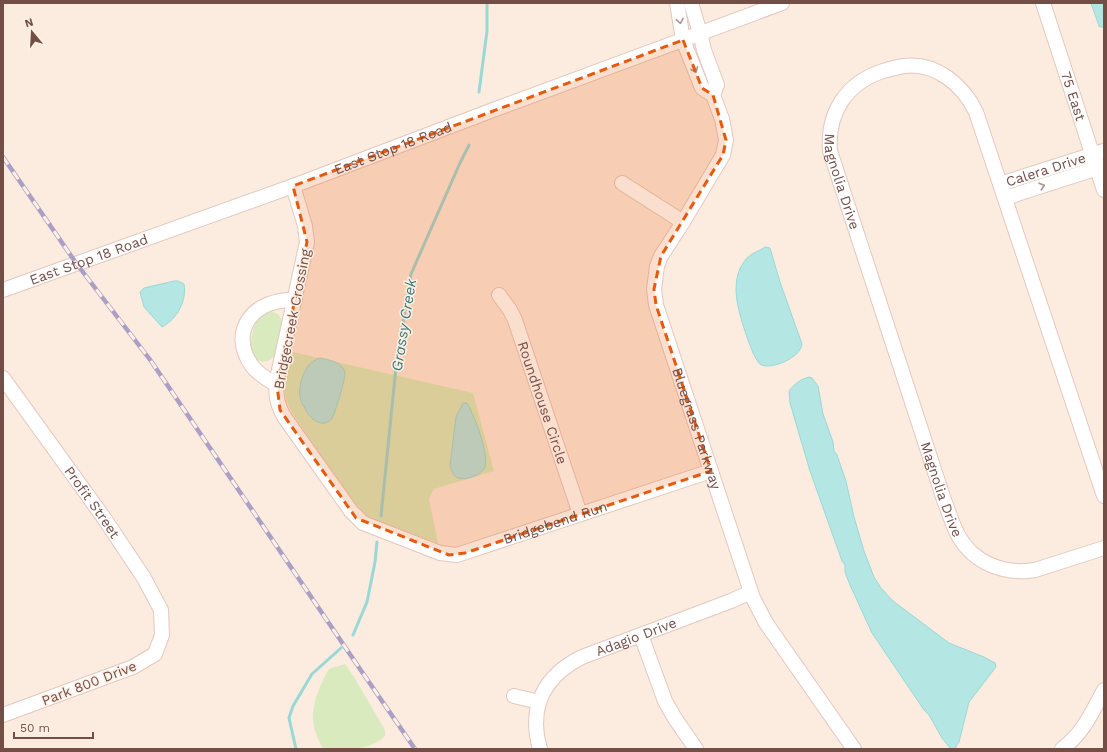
<svg xmlns="http://www.w3.org/2000/svg" width="1107" height="752" font-family="'Work Sans',sans-serif">
  <style>
    .green { fill: #d8eabe }
    .water { fill: #b4e6e4; stroke: #9ad8d6 }
    .lines { fill: none; stroke-linecap: round; stroke-linejoin: round }
    .stream { stroke: #9ad8d6; stroke-width: 3 }
    .minor-casing { stroke: #e2c8be; stroke-width: 16 }
    .minor { stroke: #fff; stroke-width: 14 }
    .rail-casing { stroke: #ac9fc5; stroke-width: 4.5 }
    .rail { stroke: #fff0e5; stroke-width: 3; stroke-dasharray: 9; stroke-linecap: butt }
    .oneway { stroke: #ab9591 }
    .marked { fill: #e8590c; fill-opacity: 0.2; stroke: #e8590c; stroke-width: 3; stroke-dasharray: 8 5; stroke-linejoin: round }
    .labels { text-anchor: middle; dominant-baseline: central; stroke-width: 3; stroke-linejoin: round; paint-order: stroke }
    .street-label { font-size: 14px; fill: #734e47; stroke: #fff0e5 }
    .water-label { font-size: 15px; font-style: italic; fill: #3a7978; stroke: #fff0e5 }
  </style>
  <rect width="100%" height="100%" fill="#fcecdf"/>
  <g class="green">
    <path d="M 270,311 L 278,314 L 283,322 C 281,331 279,348 275,355 C 273,358 270,360 267,361 C 244,367 249,324 262,315 C 264,313 268,312 270,311 Z"/>
    <path d="M 293,352 L 473,393 L 494,471 L 434,489 L 429,499 L 438,543 L 377,521 L 359,511 L 291,411 L 286,400 L 284,388 Z"/>
    <path d="M 345,664 L 354,677 L 385,730 L 385,736 C 369,752 344,749 323,749 C 319,741 313,729 313,719 C 312,704 321,682 329,669 Z"/>
  </g>
  <g class="water">
    <path d="M 1091,3 L 1104,3 L 1104,27 L 1100,27 L 1099,26 Z"/>
    <path d="M 765,247 L 770,248 L 780,282 L 802,344 C 801,358 769,371 760,364 C 755,360 749,343 747,337 C 739,313 727,280 747,258 C 752,253 759,251 765,247 Z"/>
    <path d="M 174,281 L 178,281 L 184,284 C 187,301 177,319 162,327 L 144,307 L 140,292 L 144,288 Z"/>
    <path d="M 321,358 C 328,360 338,361 343,368 C 344,370 345,372 345,374 C 345,380 335,414 332,418 C 330,422 325,424 321,423 C 315,422 310,417 307,412 C 305,408 301,403 300,398 C 298,383 305,361 321,358 Z"/>
    <path d="M 809,377 L 812,378 L 818,386 L 823,414 L 833,442 L 834,451 L 837,455 L 846,481 L 854,517 L 864,551 L 874,577 L 881,588 L 893,601 L 949,643 L 984,657 L 995,663 L 996,667 L 969,702 L 959,742 L 956,746 L 956,749 L 951,749 L 942,738 L 929,715 L 924,710 L 872,633 L 850,585 L 845,572 L 845,565 L 842,561 L 810,471 L 790,403 L 789,391 C 794,384 801,379 809,377 Z"/>
    <path d="M 463,403 L 467,403 C 474,414 489,454 485,467 C 482,475 466,481 458,478 C 453,476 452,471 450,466 L 456,417 Z"/>
  </g>
  <g class="lines">
    <g class="stream">
      <path d="M 479,92 L 487,31 L 487,3"/>
      <path d="M 381,516 L 396,367 L 411,274 L 460,163 L 469,145"/>
      <path d="M 353,635 L 367,602 L 375,562 L 377,542"/>
      <path d="M 296,749 L 289,718 L 293,706 L 312,674 L 341,648"/>
    </g>
    <defs>
      <g id="minor">
        <path id="s1" d="M 677,3 L 683,40 L 702,88 L 713,95 L 722,119 L 726,140 L 723,155 L 683,222 L 661,256 L 657,266 L 654,289 L 656,305 L 753,598 L 766,623 L 854,749"/>
        <path d="M 691,3 L 700,33 L 704,50 L 717,85 L 713,95"/>
        <path id="s2" d="M 1043,3 L 1104,190"/>
        <path d="M 622,183 L 683,222"/>
        <path id="s3" d="M 1000,184 L 1104,151"/>
        <path id="s4" d="M 293,186 L 305,226 L 307,242 L 277,379 C 275,394 277,405 285,418 L 351,511 L 363,523 L 440,553 L 457,555 L 711,471"/>
        <path d="M 1005,198 L 1104,166"/>
        <path id="s5" d="M 3,290 L 293,186 L 493,110 L 782,3"/>
        <path id="s6" d="M 499,295 L 510,310 L 515,320 L 580,514"/>
        <path id="s7" d="M 3,378 L 104,518 L 144,578 L 161,610 L 162,635 L 155,654 L 133,667 L 3,715"/>
        <path d="M 277,385 C 268,380 258,374 252,366 C 227,330 255,298 295,300"/>
        <path id="s8" d="M 1104,496 L 976,112 C 963,85 936,62 904,66 C 897,67 890,69 883,71 C 846,83 827,113 830,151 L 944,500 C 949,512 952,524 958,535 C 973,563 1004,575 1035,570 L 1104,548"/>
        <path d="M 641,635 L 665,701 L 674,717 L 696,749"/>
        <path d="M 514,696 L 539,702"/>
        <path id="s9" d="M 540,749 C 528,707 544,676 582,657 L 731,601 L 751,592"/>
        <path d="M 1062,749 C 1084,732 1091,714 1104,690"/>
      </g>
    </defs>
    <use href="#minor" class="minor-casing"/>
    <use href="#minor" class="minor"/>
    <defs>
      <path id="rail" d="M 3,157 L 76,263 L 151,361 L 360,669 L 415,749"/>
    </defs>
    <use href="#rail" class="rail-casing"/>
    <use href="#rail" class="rail"/>
  </g>
  <defs><path id="oneway-chevron" d="M-2-3.5L2.5 0L-2 3.5" fill="none" stroke-width="1.6" stroke-linecap="round" stroke-linejoin="round"/></defs>
  <g class="oneway">
    <use href="#oneway-chevron" transform="translate(680 21) rotate(81)"/>
    <use href="#oneway-chevron" transform="translate(695 70) rotate(68)"/>
    <use href="#oneway-chevron" transform="translate(1042 186) rotate(-18)"/>
  </g>
  <path class="marked" d="M 683,40 L 702,88 L 713,95 L 726,140 L 723,155 L 661,256 L 654,289 L 656,305 L 711,471 L 465,553 L 449,555 L 356,518 L 280,410 L 277,385 L 307,242 L 293,186 Z"/>
  <g class="labels">
    <g class="street-label">
      <text stroke="none"><textPath href="#s2" startOffset="98">75 East</textPath></text>
      <text stroke="none"><textPath href="#s5" startOffset="415">East Stop 18 Road</textPath></text>
      <text stroke="none"><textPath href="#s3" startOffset="48">Calera Drive</textPath></text>
      <text stroke="none"><textPath href="#s8" startOffset="654">Magnolia Drive</textPath></text>
      <text stroke="none"><textPath href="#s5" startOffset="91">East Stop 18 Road</textPath></text>
      <text transform="translate(292 319) rotate(-79)">Bridgecreek Crossing</text>
      <text stroke="none"><textPath href="#s6" startOffset="117">Roundhouse Circle</textPath></text>
      <text stroke="none"><textPath href="#s1" startOffset="463">Bluegrass Parkway</textPath></text>
      <text stroke="none"><textPath href="#s8" startOffset="978">Magnolia Drive</textPath></text>
      <text stroke="none"><textPath href="#s7" startOffset="153">Profit Street</textPath></text>
      <text stroke="none"><textPath href="#s4" startOffset="573">Bridgebend Run</textPath></text>
      <text stroke="none"><textPath href="#s9" startOffset="169">Adagio Drive</textPath></text>
      <text transform="translate(89 683) rotate(-21)">Park 800 Drive</text>
    </g>
    <g class="water-label">
      <text transform="translate(404 325) rotate(-81)">Grassy Creek</text>
    </g>
  </g>
  <rect width="1107" height="752" fill="none" stroke="#734e47" stroke-width="8"/>
  <g transform="translate(32 32) rotate(342)" stroke="#fff0e5" stroke-width="3" paint-order="stroke">
  <path d="M0-3L7 15L0 10L-7 15Z" fill="#734e47"/>
  <text y="-6" font-size="11" font-weight="bold" text-anchor="middle" fill="#734e47">N</text>
  </g>
  <path d="M14 732v6h79v-6" fill="none" stroke="#734e47" stroke-width="2"/>
  <text x="20" y="732" font-size="12" fill="#734e47" stroke="#fff0e5" stroke-width="3" paint-order="stroke">50 m</text>
</svg>
